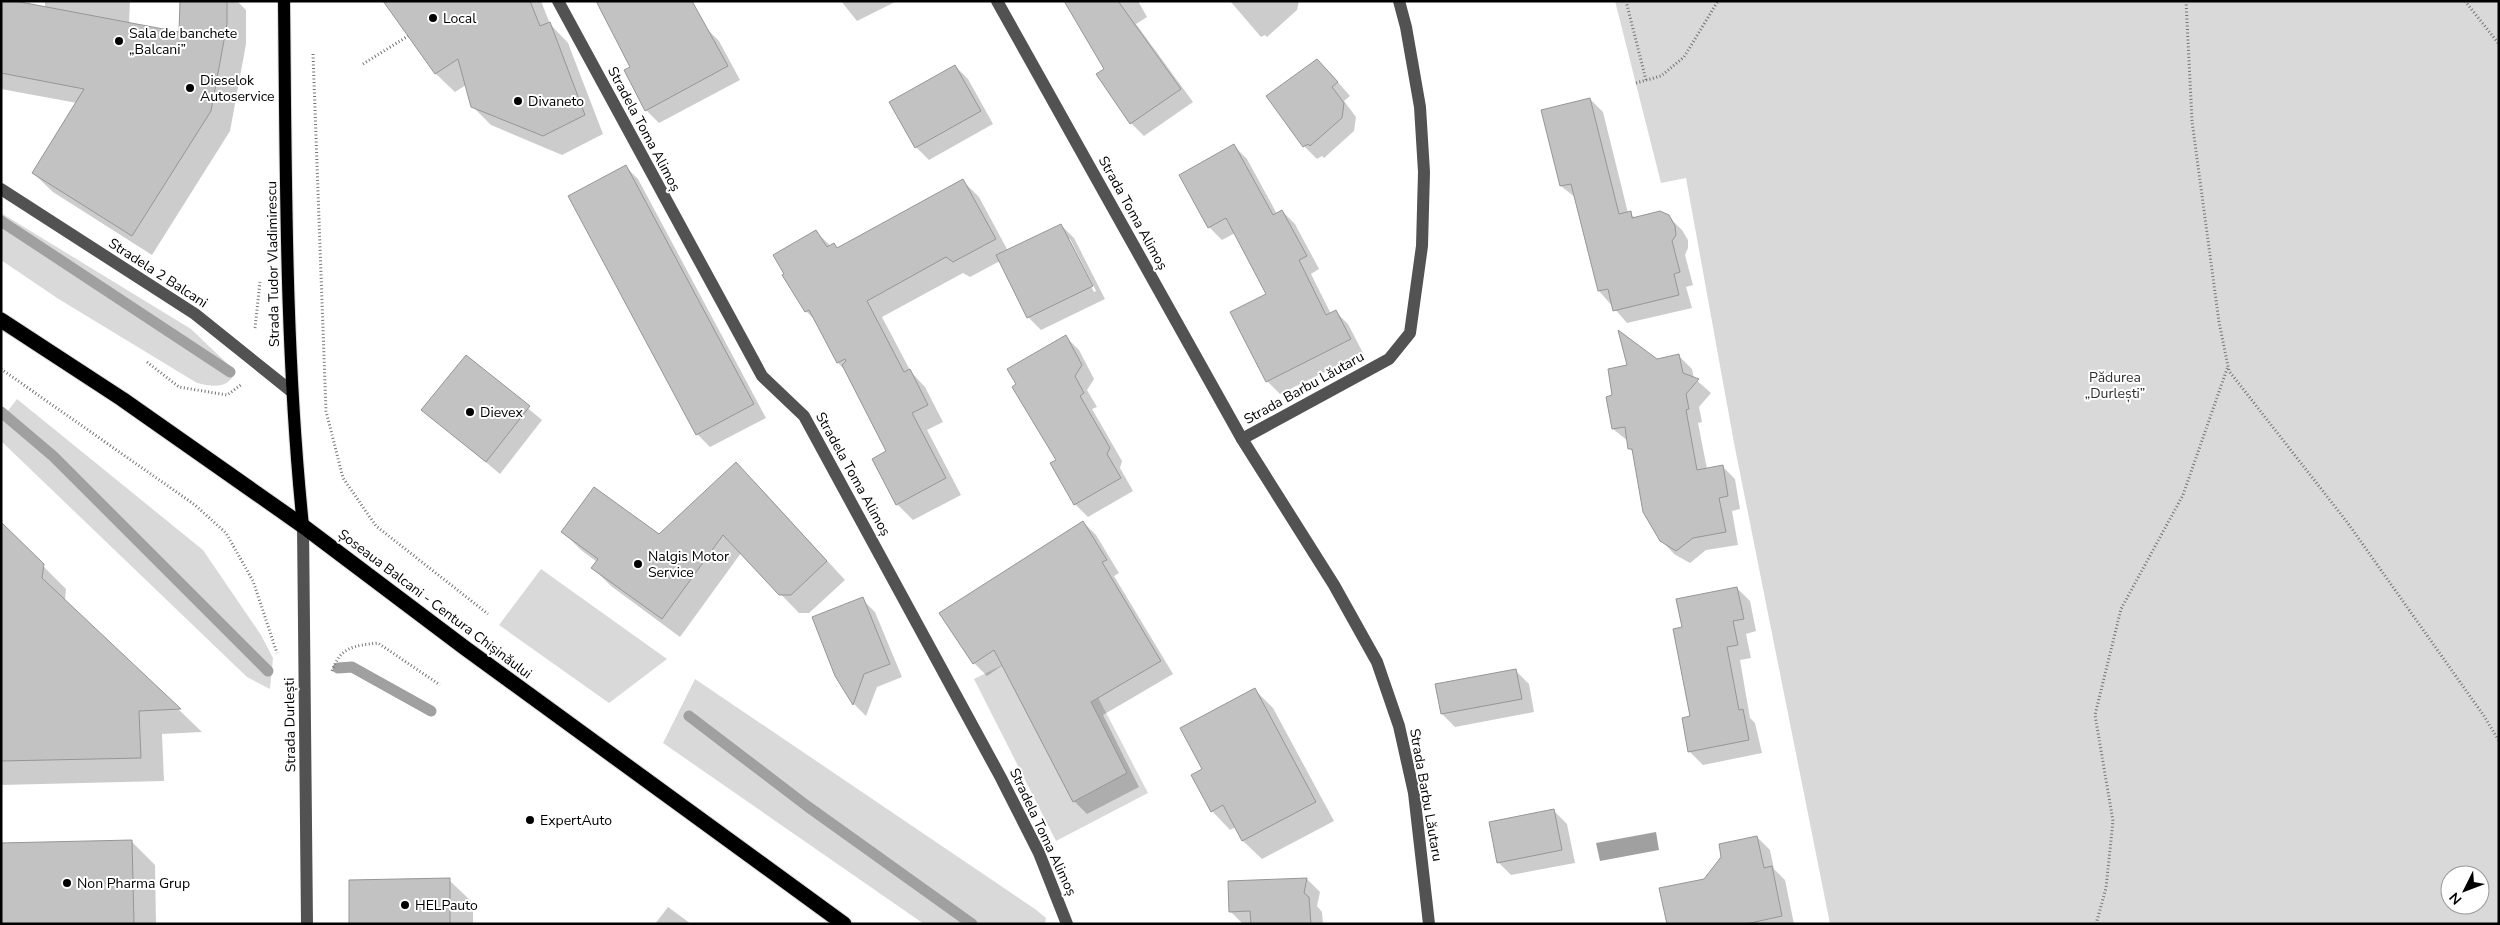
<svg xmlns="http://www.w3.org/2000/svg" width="2500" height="925" font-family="'Nunito Sans',sans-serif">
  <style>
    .green { fill: #d9d9d9; fill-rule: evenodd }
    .water { fill: #a0a0a0 }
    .shadow { fill: #0003; fill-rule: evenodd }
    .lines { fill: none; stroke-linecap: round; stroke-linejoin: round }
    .stream { stroke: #a0a0a0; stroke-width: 11 }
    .building { fill: #c2c2c2; stroke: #969696 }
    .major-casing { stroke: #dbdbdb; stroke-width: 14 }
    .highway-casing { stroke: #dbdbdb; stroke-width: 17 }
    .path { stroke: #747474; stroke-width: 3; stroke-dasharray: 1 2.5; stroke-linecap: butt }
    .minor { stroke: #525252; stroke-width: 12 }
    .major { stroke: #000; stroke-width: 12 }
    .highway { stroke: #000; stroke-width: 15 }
    .poi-dot { fill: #000; stroke: #fff; stroke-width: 2 }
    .labels { text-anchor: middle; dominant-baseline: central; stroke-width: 4; stroke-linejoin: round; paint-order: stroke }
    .poi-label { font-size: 14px; fill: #000; stroke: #fff; text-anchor: start }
    .street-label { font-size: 14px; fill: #000; stroke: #fff }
    .park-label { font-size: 14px; fill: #303030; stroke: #fff }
  </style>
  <rect width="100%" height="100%" fill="#fff"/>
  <g class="green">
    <path d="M 1615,1 L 2499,1 L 2499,924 L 1830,924 L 1734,443 L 1686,178 L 1661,183 ZM 2450,875 L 2480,875 L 2480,905 L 2450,905 Z"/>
    <path d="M 1,213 L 191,329 L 235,371 C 230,389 213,387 197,383 L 57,298 L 1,260 Z"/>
    <path d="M 17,399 L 203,550 L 261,635 L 273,658 L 270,689 L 247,677 L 1,441 L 1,420 Z"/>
    <path d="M 541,569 L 667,659 L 609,703 L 499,625 Z"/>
    <path d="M 1065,634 L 1148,793 L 1056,841 L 974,679 Z"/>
    <path d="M 695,679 L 1035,909 L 1046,918 L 1045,924 L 924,924 L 663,743 Z"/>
  </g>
  <path class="water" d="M 1656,832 L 1659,850 L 1600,861 L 1596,843 Z"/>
  <g class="shadow">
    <path d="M 1,1 L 45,8 L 45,1 L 130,1 L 129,24 L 180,34 L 181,1 L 237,1 L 246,10 L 246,44 L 230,131 L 152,255 L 53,192 L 33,173 L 77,103 L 1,89 Z"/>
    <path d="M 385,1 L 541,1 L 550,24 L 568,43 L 603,134 L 562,155 L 491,125 L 472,106 L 466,85 L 455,92 L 436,74 Z"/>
    <path d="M 841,1 L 897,1 L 857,21 Z"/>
    <path d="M 1065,1 L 1138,1 L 1147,17 L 1136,24 L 1193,102 L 1144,136 L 1131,123 L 1105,69 Z"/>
    <path d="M 1230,1 L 1299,1 L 1297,10 L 1267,37 L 1265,35 L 1261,37 Z"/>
    <path d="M 706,28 L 719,41 L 740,80 L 659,123 L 646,110 L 632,67 Z"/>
    <path d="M 955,66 L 968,79 L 993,124 L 929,160 L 916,147 Z"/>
    <path d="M 1330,73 L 1350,96 L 1344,101 L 1356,117 L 1354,131 L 1324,158 L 1322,156 L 1317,159 L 1304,146 Z"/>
    <path d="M 1590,99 L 1603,112 L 1628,213 L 1636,218 L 1668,216 L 1682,230 L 1688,240 L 1688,248 L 1685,255 L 1693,285 L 1686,287 L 1692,308 L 1627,323 L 1599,291 L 1576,198 L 1561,186 L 1543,111 Z"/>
    <path d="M 1234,146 L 1247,159 L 1277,214 L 1282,211 L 1295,224 L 1319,269 L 1311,274 L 1331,314 L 1335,311 L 1348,324 L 1363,353 L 1280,394 L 1267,381 L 1268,294 L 1235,233 L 1222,240 L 1209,227 Z"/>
    <path d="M 625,166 L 638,179 L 766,418 L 710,447 L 697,434 Z"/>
    <path d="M 963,181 L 979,197 L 1008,251 L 1061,225 L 1074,238 L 1105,299 L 1041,330 L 1028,317 L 1000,261 L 970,277 L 963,273 L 882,317 L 911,372 L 925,387 L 943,422 L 927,430 L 961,495 L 913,520 L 897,504 L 888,451 L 847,372 L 838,363 L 817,322 L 806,311 L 816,232 L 831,246 L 834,245 L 838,249 ZM 1067,239 L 1070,239 L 1096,291 L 1094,292 Z"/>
    <path d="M 1066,337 L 1079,350 L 1094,379 L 1087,390 L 1097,407 L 1092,409 L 1122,461 L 1120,468 L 1133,491 L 1088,517 L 1075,504 L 1057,461 Z"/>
    <path d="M 1679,356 L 1692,369 L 1694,378 L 1711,393 L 1699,407 L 1702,422 L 1698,423 L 1707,469 L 1722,466 L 1735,479 L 1740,509 L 1732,511 L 1738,545 L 1706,550 L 1690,563 L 1674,554 L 1661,540 L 1634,453 L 1630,449 L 1628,441 L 1613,429 L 1613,396 L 1657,360 Z"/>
    <path d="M 466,357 L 542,420 L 500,474 L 423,410 Z"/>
    <path d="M 755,482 L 845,580 L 809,613 L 799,613 L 741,553 L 680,637 L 611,586 L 593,568 L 597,562 L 581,550 L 563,532 L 659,536 Z"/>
    <path d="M 1083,522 L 1096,535 L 1119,573 L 1114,576 L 1173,674 L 1103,715 L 1139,787 L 1087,814 L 1074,801 L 1003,665 L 987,676 L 974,663 Z"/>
    <path d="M 1,524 L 66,589 L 65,601 L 202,732 L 162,734 L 164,781 L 1,785 Z"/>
    <path d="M 1737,588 L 1750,601 L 1756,631 L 1746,634 L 1751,658 L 1740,660 L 1750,718 L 1755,723 L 1762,753 L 1703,765 L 1690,752 L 1692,717 L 1683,628 Z"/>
    <path d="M 862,599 L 875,612 L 902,677 L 877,687 L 866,716 L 854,704 L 836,676 Z"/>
    <path d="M 1516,671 L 1529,684 L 1534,712 L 1455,727 L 1442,714 Z"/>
    <path d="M 1254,689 L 1273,708 L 1334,821 L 1262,859 L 1243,841 L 1236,827 L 1230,830 L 1212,811 L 1204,769 Z"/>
    <path d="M 1554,811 L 1567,824 L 1575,863 L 1511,875 L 1498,862 Z"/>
    <path d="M 1757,837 L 1770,850 L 1774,869 L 1785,880 L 1794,924 L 1668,924 L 1705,880 Z"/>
    <path d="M 132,842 L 155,865 L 156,924 L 1,924 Z"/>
    <path d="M 1307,879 L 1320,892 L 1317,906 L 1322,912 L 1323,924 L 1243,924 L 1230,911 Z"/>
    <path d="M 449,880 L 473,903 L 473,924 L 351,924 Z"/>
    <path d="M 668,907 L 691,924 L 655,924 Z"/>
  </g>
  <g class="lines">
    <g class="stream">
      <path d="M 1,221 L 230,372"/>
      <path d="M 1,412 L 53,456 L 268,671"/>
      <path d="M 338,668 L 352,667 L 431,711"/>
      <path d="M 689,716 L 807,806 L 972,924"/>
    </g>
  </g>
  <g class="building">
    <path d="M 1,1 L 15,1 L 179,32 L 180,1 L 227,1 L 227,24 L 211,111 L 132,236 L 32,173 L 84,89 L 1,73 Z"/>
    <path d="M 383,1 L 530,1 L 540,26 L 550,22 L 585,115 L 543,136 L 471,107 L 458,59 L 435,74 Z"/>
    <path d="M 596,1 L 692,1 L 728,66 L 645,111 L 624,70 L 630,67 Z"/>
    <path d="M 1064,1 L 1118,1 L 1181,89 L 1130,124 L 1096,74 L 1104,69 Z"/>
    <path d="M 1317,59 L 1338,82 L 1332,87 L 1344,103 L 1342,118 L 1310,146 L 1308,144 L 1303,147 L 1266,96 Z"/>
    <path d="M 955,65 L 981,111 L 915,148 L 889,102 Z"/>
    <path d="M 1590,98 L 1619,214 L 1631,211 L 1632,218 L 1660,211 L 1669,215 L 1675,226 L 1676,235 L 1672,241 L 1680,272 L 1674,274 L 1679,295 L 1613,311 L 1608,289 L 1598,291 L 1571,184 L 1560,186 L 1541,110 Z"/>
    <path d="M 1234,144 L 1273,215 L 1282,210 L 1307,256 L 1299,260 L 1326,315 L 1336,310 L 1351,339 L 1266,382 L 1230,312 L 1266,294 L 1226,218 L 1208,228 L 1179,175 Z"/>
    <path d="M 626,165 L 754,404 L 696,435 L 568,196 Z"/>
    <path d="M 963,179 L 996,239 L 953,262 L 946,257 L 867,301 L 904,372 L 910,369 L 928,405 L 912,413 L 946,478 L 896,505 L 872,459 L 886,451 L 842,365 L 846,361 L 845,359 L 837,363 L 809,310 L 805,312 L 782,275 L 784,274 L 773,255 L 816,230 L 827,247 L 834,243 L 837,248 Z"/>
    <path d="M 1061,224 L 1093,286 L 1027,318 L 996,255 Z"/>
    <path d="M 1618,330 L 1657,359 L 1679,354 L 1683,373 L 1699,379 L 1686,394 L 1689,409 L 1686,410 L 1697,470 L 1723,465 L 1728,496 L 1719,498 L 1726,532 L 1693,538 L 1676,551 L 1660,541 L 1643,512 L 1632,449 L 1628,449 L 1625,427 L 1612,429 L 1606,397 L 1612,395 L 1608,369 L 1627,365 Z"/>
    <path d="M 1066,335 L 1082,365 L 1075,376 L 1084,393 L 1080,396 L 1110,448 L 1107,454 L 1121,478 L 1074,505 L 1050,463 L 1056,460 L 1012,387 L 1016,384 L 1007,369 Z"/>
    <path d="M 466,355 L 530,406 L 486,462 L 421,410 Z"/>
    <path d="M 736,462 L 827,561 L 791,595 L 779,595 L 723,535 L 662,619 L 591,568 L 598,559 L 561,532 L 594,487 L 659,534 Z"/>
    <path d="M 1083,521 L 1107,560 L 1102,562 L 1161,661 L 1091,702 L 1127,773 L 1073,802 L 994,650 L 973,664 L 939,613 Z"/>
    <path d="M 1,522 L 44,564 L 42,578 L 181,709 L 139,711 L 141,758 L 1,761 Z"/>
    <path d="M 1737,587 L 1744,619 L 1733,621 L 1738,645 L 1727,647 L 1739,710 L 1743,709 L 1749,740 L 1688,752 L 1682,718 L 1690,716 L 1673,629 L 1682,627 L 1676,599 Z"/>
    <path d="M 863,597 L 890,664 L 864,674 L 853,705 L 835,676 L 812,617 Z"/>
    <path d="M 1516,669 L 1522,699 L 1441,714 L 1435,684 Z"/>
    <path d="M 1255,688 L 1316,802 L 1242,841 L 1223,805 L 1211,812 L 1191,775 L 1202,769 L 1180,728 Z"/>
    <path d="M 1554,809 L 1562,850 L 1497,863 L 1489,822 Z"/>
    <path d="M 1757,836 L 1764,868 L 1772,866 L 1782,916 L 1746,924 L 1667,924 L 1659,888 L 1704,879 L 1721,857 L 1719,844 Z"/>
    <path d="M 132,840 L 134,924 L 1,924 L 1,843 Z"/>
    <path d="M 450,878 L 450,924 L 349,924 L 349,880 Z"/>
    <path d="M 1307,878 L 1304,893 L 1309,897 L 1311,924 L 1251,924 L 1250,911 L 1229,912 L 1228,881 Z"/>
  </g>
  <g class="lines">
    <defs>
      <path id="major" d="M 284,1 C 286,177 285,351 303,526"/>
      <path id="highway" d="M 1,320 L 122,399 L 303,526 L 465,648 L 844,924"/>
    </defs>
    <use href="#major" class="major-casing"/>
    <use href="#highway" class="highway-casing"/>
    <g class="path">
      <path d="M 1626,1 L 1646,80"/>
      <path d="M 2186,1 L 2192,121 L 2219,322 L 2229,371 L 2347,522 L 2484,716 L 2499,741"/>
      <path d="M 2465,1 L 2499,44"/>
      <path d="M 313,54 L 326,411 L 343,478 L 376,526 L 488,614"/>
      <path d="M 363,64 L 408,36"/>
      <path d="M 1636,83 L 1661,76 L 1684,57 L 1718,1"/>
      <path d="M 255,328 L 260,282"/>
      <path d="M 147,362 L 179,387 L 227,395 L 241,385"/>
      <path d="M 1,369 L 195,505 L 226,533 L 253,581 L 277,653"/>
      <path d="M 332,671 C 341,646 354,646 378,643 L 440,685"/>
      <path d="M 2096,924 L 2106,888 L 2113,821 L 2095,715 L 2121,609 L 2183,495 L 2228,366"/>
    </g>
    <g class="minor">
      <path d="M 558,1 L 762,376 L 804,416 L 1001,778 L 1039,853 L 1067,924"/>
      <path d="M 997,1 L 1242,439 L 1334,585 L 1377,662 L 1399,726 L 1414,793 L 1429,924"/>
      <path d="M 1,189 L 195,314 L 291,391"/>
      <path d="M 1242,439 L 1389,359 L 1410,333 L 1422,246 L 1424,172 L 1420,107 L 1406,27 L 1399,1"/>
      <path d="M 303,526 L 307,924"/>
    </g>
    <use href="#major" class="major"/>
    <use href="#highway" class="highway"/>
  </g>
  <g class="poi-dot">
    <circle cx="433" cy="18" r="5"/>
    <circle cx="119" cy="41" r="5"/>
    <circle cx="190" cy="88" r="5"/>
    <circle cx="518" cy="101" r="5"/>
    <circle cx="470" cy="412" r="5"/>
    <circle cx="638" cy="564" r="5"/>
    <circle cx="530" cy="820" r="5"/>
    <circle cx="67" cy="883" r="5"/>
    <circle cx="405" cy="905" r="5"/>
  </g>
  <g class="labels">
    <g class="poi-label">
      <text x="443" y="18">Local</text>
      <text x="129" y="33">Sala de banchete<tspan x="129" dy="16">„Balcani”</tspan></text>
      <text x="200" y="80">Dieselok<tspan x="200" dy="16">Autoservice</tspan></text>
      <text x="528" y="101">Divaneto</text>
      <text x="480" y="412">Dievex</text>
      <text x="648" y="556">Nalgis Motor<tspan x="648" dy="16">Service</tspan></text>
      <text x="540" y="820">ExpertAuto</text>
      <text x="77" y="883">Non Pharma Grup</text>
      <text x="415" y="905">HELPauto</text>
    </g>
    <g class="street-label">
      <text transform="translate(644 129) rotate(62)">Stradela Toma Alimoș</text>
      <text transform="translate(1133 213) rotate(61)">Strada Toma Alimoș</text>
      <text transform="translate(273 264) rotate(-91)">Strada Tudor Vladimirescu</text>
      <text transform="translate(158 273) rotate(33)">Stradela 2 Balcani</text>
      <text transform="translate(1304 388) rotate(-29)">Strada Barbu Lăutaru</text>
      <text transform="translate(853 474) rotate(61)">Stradela Toma Alimoș</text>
      <text transform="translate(435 604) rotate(37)">Șoseaua Balcani - Centura Chișinăului</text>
      <text transform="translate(290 725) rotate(-91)">Strada Durlești</text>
      <text transform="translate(1426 795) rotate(80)">Strada Barbu Lăutaru</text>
      <text transform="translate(1043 832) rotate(65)">Stradela Toma Alimoș</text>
    </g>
    <g class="park-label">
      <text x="2115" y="377">Pădurea<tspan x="2115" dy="16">„Durlești”</tspan></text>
    </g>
  </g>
  <rect width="2500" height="925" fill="none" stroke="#000000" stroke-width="5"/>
  <g transform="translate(2465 890) rotate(228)"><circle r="24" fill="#ffffff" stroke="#999999"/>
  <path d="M0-4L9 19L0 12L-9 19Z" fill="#000000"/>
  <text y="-8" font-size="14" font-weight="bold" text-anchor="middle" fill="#000000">N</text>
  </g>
</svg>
